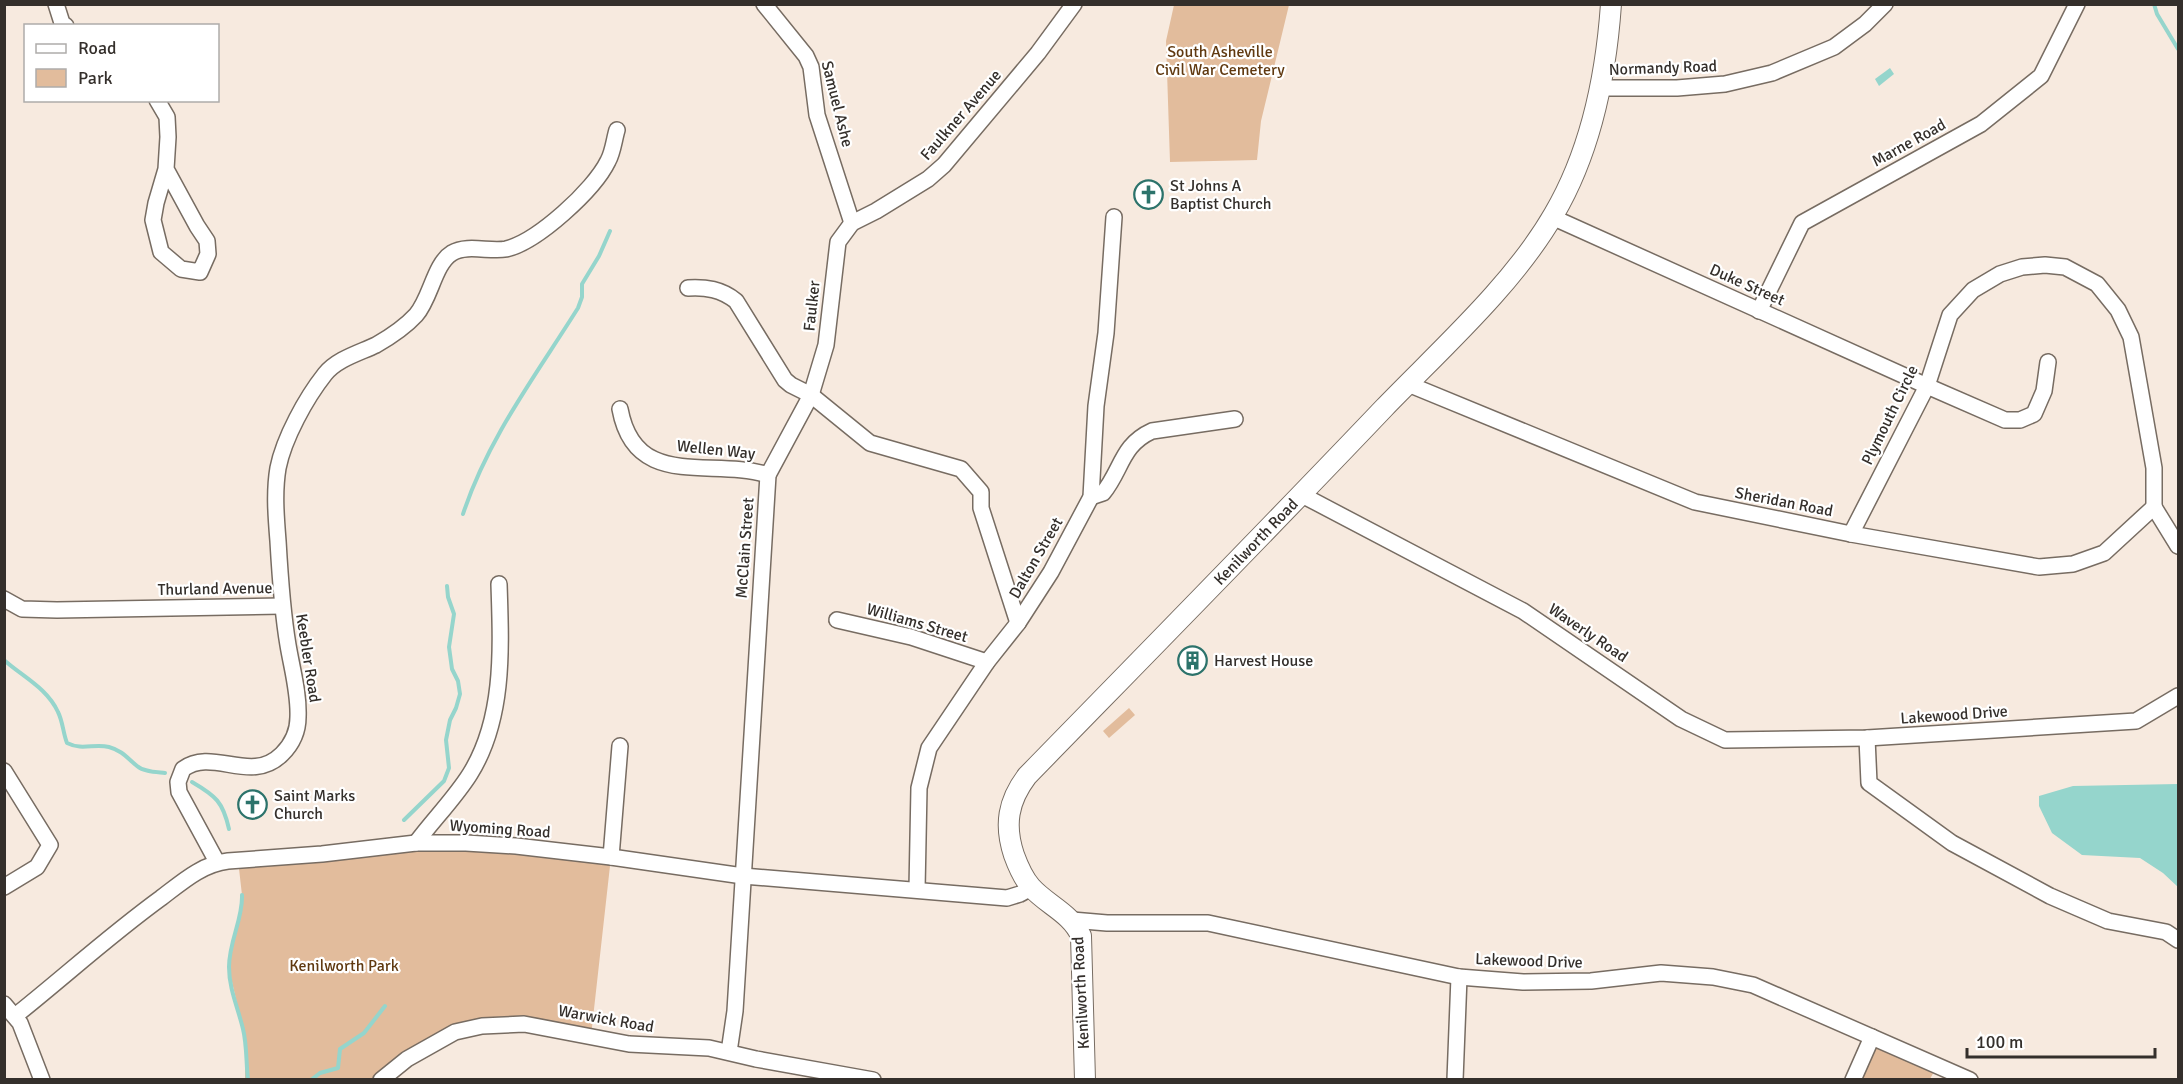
<svg xmlns="http://www.w3.org/2000/svg" width="2183" height="1084" font-family="Signika,sans-serif">
  <style>
    .green { fill: #e2bc9c }
    .water { fill: #95d5cc }
    .lines { fill: none; stroke-linecap: round; stroke-linejoin: round }
    .stream { stroke: #95d5cc; stroke-width: 4 }
    .minor-casing { stroke: #776c62; stroke-width: 18 }
    .tertiary-casing { stroke: #776c62; stroke-width: 22 }
    .minor { stroke: #fff; stroke-width: 15 }
    .tertiary { stroke: #fff; stroke-width: 20 }
    .labels { text-anchor: middle; dominant-baseline: central; stroke-width: 4.5; stroke-linejoin: round; paint-order: stroke }
    .park-label { font-size: 16px; fill: #603910; stroke: #fff }
    .street-label { font-size: 16px; fill: #342f2b; stroke: #fff }
    .poi-label { font-size: 16px; fill: #342f2b; stroke: #fff; text-anchor: start }
  </style>
  <rect width="100%" height="100%" fill="#f7eadf"/>
  <g class="green">
    <path d="M 1174,5 L 1289,5 L 1261,121 L 1257,160 L 1170,162 L 1166,41 Z"/>
    <path d="M 1129,708 L 1135,715 L 1109,738 L 1103,731 Z"/>
    <path d="M 394,845 L 611,857 L 591,1036 L 474,1027 L 381,1079 L 245,1079 L 245,1038 L 229,969 L 242,895 L 238,860 Z"/>
    <path d="M 1872,1037 L 1937,1066 L 1930,1079 L 1853,1080 Z"/>
  </g>
  <g class="water">
    <path d="M 1890,68 L 1894,74 L 1879,86 L 1875,79 Z"/>
    <path d="M 2178,784 L 2178,887 L 2163,873 L 2140,858 L 2082,855 L 2052,833 L 2039,806 L 2039,796 L 2073,786 Z"/>
  </g>
  <g class="lines">
    <g class="stream">
      <path d="M 2154,4 L 2157,14 L 2178,49"/>
      <path d="M 463,514 C 488,438 536,375 578,308 L 582,297 L 582,284 L 599,256 L 610,231"/>
      <path d="M 4,660 C 23,677 47,688 58,712 C 63,722 63,733 67,743 C 83,751 94,743 109,747 C 123,751 127,758 137,766 C 144,772 156,772 165,773"/>
      <path d="M 192,782 C 216,796 223,802 229,829"/>
      <path d="M 404,820 L 444,781 L 449,768 L 446,740 L 450,720 L 456,708 L 460,694 L 458,681 L 452,669 L 449,647 L 454,614 L 448,597 L 447,586"/>
      <path d="M 242,895 C 243,919 229,941 229,967 C 229,989 238,1008 243,1029 C 247,1045 246,1063 248,1080"/>
      <path d="M 311,1080 L 320,1073 L 338,1068 L 340,1049 L 364,1033 L 385,1006"/>
    </g>
    <defs>
      <g id="minor">
        <path d="M 56,4 L 62,23 L 66,26"/>
        <path d="M 764,4 L 806,56 L 811,67 L 817,115 L 852,223"/>
        <path d="M 1601,88 L 1677,88 L 1725,84 L 1772,73 L 1834,47 L 1865,24 L 1885,4"/>
        <path d="M 157,100 L 167,117 L 168,137 L 166,169 L 156,203 L 153,220 L 161,252 L 181,269 L 200,272 L 208,254 L 207,241 L 197,226 L 166,169"/>
        <path d="M 1552,217 L 1927,386 L 2005,420 L 2020,420 L 2034,414 L 2044,391 L 2048,362"/>
        <path d="M 688,288 C 706,287 721,289 736,301 L 785,380 L 791,385 L 811,395 L 870,443 L 961,469 L 981,492 L 981,508 L 1018,623"/>
        <path d="M 1759,311 L 1802,223 L 1981,124 L 2041,76 L 2077,4"/>
        <path d="M 1408,384 L 1695,502 L 1851,534 L 2039,567 L 2073,564 L 2104,553 L 2154,507"/>
        <path d="M 620,409 C 635,491 711,457 768,475"/>
        <path d="M 1302,495 L 1523,611 L 1681,719 L 1725,740 L 1867,738 L 2136,721 L 2178,696"/>
        <path d="M 1091,497 L 1103,493 C 1122,470 1121,445 1152,431 L 1235,419"/>
        <path d="M 2154,507 L 2178,546"/>
        <path d="M 1851,534 L 1927,386 L 1950,315 L 1973,290 L 2000,274 L 2022,267 L 2045,265 L 2065,267 L 2097,284 L 2118,310 L 2131,337 L 2154,468 L 2154,507"/>
        <path d="M 4,599 L 22,609 L 57,610 L 282,606"/>
        <path d="M 837,620 L 911,637 L 987,662"/>
        <path d="M 1867,738 L 1869,783 L 1952,843 L 2050,896 L 2108,921 L 2166,932 L 2178,940"/>
        <path d="M 4,771 L 50,845 L 37,867 L 4,887"/>
        <path d="M 416,843 C 433,820 455,798 470,774 C 505,718 501,647 499,584"/>
        <path d="M 611,857 L 620,746"/>
        <path d="M 217,862 L 179,792 L 178,782 L 183,769 C 213,747 251,785 282,754 C 292,744 298,731 298,717 C 299,693 292,669 288,645 C 282,610 280,576 278,541 C 276,516 274,492 278,468 C 284,438 306,398 325,374 C 337,359 359,353 376,345 C 390,337 405,327 416,315 C 431,298 434,264 452,253 C 467,244 490,252 506,249 C 537,242 594,190 608,161 C 613,152 614,140 617,130"/>
        <path d="M 917,889 L 919,788 L 929,748 L 987,662 L 1018,623 L 1051,572 L 1091,497 L 1096,406 L 1106,333 L 1114,217"/>
        <path d="M 1072,920 L 1107,923 L 1208,923 L 1459,977 L 1523,982 L 1591,981 L 1661,973 L 1713,977 L 1753,985 L 1970,1080"/>
        <path d="M 4,1004 L 20,1023 L 42,1080"/>
        <path d="M 15,1016 C 64,977 110,935 161,898 C 182,882 202,864 228,861 L 322,854 L 416,843 L 466,843 L 516,846 L 611,857 L 743,876 L 1007,898 L 1020,894 L 1031,888"/>
        <path d="M 729,1052 L 735,1011 L 768,475 L 811,395 L 826,345 L 838,242 L 852,223 L 876,211 L 928,179 L 944,165 L 1038,53 L 1074,4"/>
        <path d="M 381,1080 L 407,1059 L 455,1032 L 482,1026 L 524,1024 L 629,1044 L 709,1048 L 756,1059 L 873,1080"/>
        <path d="M 1455,1080 L 1459,977"/>
        <path d="M 1853,1080 L 1872,1037"/>
      </g>
      <path id="tertiary" d="M 1085,1080 L 1081,936 C 1071,913 1047,905 1031,887 C 1023,878 1018,866 1014,855 C 1004,825 1008,801 1027,776 C 1146,654 1266,532 1384,408 C 1441,349 1513,285 1554,214 C 1591,151 1606,76 1611,4"/>
    </defs>
    <use href="#minor" class="minor-casing"/>
    <use href="#tertiary" class="tertiary-casing"/>
    <use href="#minor" class="minor"/>
    <use href="#tertiary" class="tertiary"/>
  </g>
  <defs>
    <symbol id="church-ring" viewBox="-11 -11 22 22"><circle r="9.5" fill="#fff" stroke="#2c736b" stroke-width="1.5"/><path d="M-1.2-6h2.4v3.5h3.3v2.4h-3.3V6h-2.4V-.1h-3.3v-2.4h3.3Z" fill="#2c736b"/></symbol>
    <symbol id="building-ring" viewBox="-11 -11 22 22"><circle r="9.5" fill="#fff" stroke="#2c736b" stroke-width="1.5"/><path d="M-4-6H4V6H1V3H-1V6H-4ZM-2.5-4.3h1.7v1.8h-1.7ZM.8-4.3h1.7v1.8H.8ZM-2.5-1h1.7V.8h-1.7ZM.8-1h1.7V.8H.8Z" fill="#2c736b"/></symbol>
  </defs>
  <g fill-rule="evenodd">
    <use href="#church-ring" x="1132" y="178" width="33" height="33"/>
    <use href="#building-ring" x="1176" y="644" width="33" height="33"/>
    <use href="#church-ring" x="236" y="788" width="33" height="33"/>
  </g>
  <g class="labels">
    <g class="park-label">
      <text x="1220" y="52">South Asheville<tspan x="1220" dy="18">Civil War Cemetery</tspan></text>
      <text x="344" y="966">Kenilworth Park</text>
    </g>
    <g class="street-label">
      <text transform="translate(1663 68) rotate(-2)">Normandy Road</text>
      <text transform="translate(837 104) rotate(76)">Samuel Ashe</text>
      <text transform="translate(961 115) rotate(-49)">Faulkner Avenue</text>
      <text transform="translate(1909 143) rotate(-29)">Marne Road</text>
      <text transform="translate(1747 285) rotate(24)">Duke Street</text>
      <text transform="translate(812 306) rotate(-84)">Faulker</text>
      <text transform="translate(1890 415) rotate(-64)">Plymouth Circle</text>
      <text transform="translate(716 450) rotate(6)">Wellen Way</text>
      <text transform="translate(1784 502) rotate(11)">Sheridan Road</text>
      <text transform="translate(1256 542) rotate(-46)">Kenilworth Road</text>
      <text transform="translate(745 548) rotate(-86)">McClain Street</text>
      <text transform="translate(1036 558) rotate(-60)">Dalton Street</text>
      <text transform="translate(215 589) rotate(-1)">Thurland Avenue</text>
      <text transform="translate(917 623) rotate(16)">Williams Street</text>
      <text transform="translate(1588 633) rotate(34)">Waverly Road</text>
      <text transform="translate(308 658) rotate(81)">Keebler Road</text>
      <text transform="translate(1954 715) rotate(-4)">Lakewood Drive</text>
      <text transform="translate(500 829) rotate(4)">Wyoming Road</text>
      <text transform="translate(1529 961) rotate(2)">Lakewood Drive</text>
      <text transform="translate(1081 993) rotate(-93)">Kenilworth Road</text>
      <text transform="translate(606 1019) rotate(10)">Warwick Road</text>
    </g>
    <g class="poi-label">
      <text x="1170" y="186">St Johns A<tspan x="1170" dy="18">Baptist Church</tspan></text>
      <text x="1214" y="661">Harvest House</text>
      <text x="274" y="796">Saint Marks<tspan x="274" dy="18">Church</tspan></text>
    </g>
  </g>
  <rect width="2183" height="1084" fill="none" stroke="#342f2b" stroke-width="12"/>
  <rect x="24" y="24" width="195" height="78" fill="#ffffff" stroke="#aeacaa" stroke-width="1.5"/>
  <rect x="36" y="44" width="30" height="9" fill="#ffffff" stroke="#aeacaa" stroke-width="1.5"/>
  <text x="78" y="54" font-size="18" fill="#342f2b">Road</text>
  <rect x="36" y="69" width="30" height="18" fill="#e2bc9c" stroke="#aeacaa" stroke-width="1.5"/>
  <text x="78" y="84" font-size="18" fill="#342f2b">Park</text>
  <path d="M1967 1048v9h188v-9" fill="none" stroke="#342f2b" stroke-width="3"/>
  <text x="1976" y="1048" font-size="18" fill="#342f2b" stroke="#ffffff" stroke-width="4.5" paint-order="stroke">100 m</text>
</svg>
